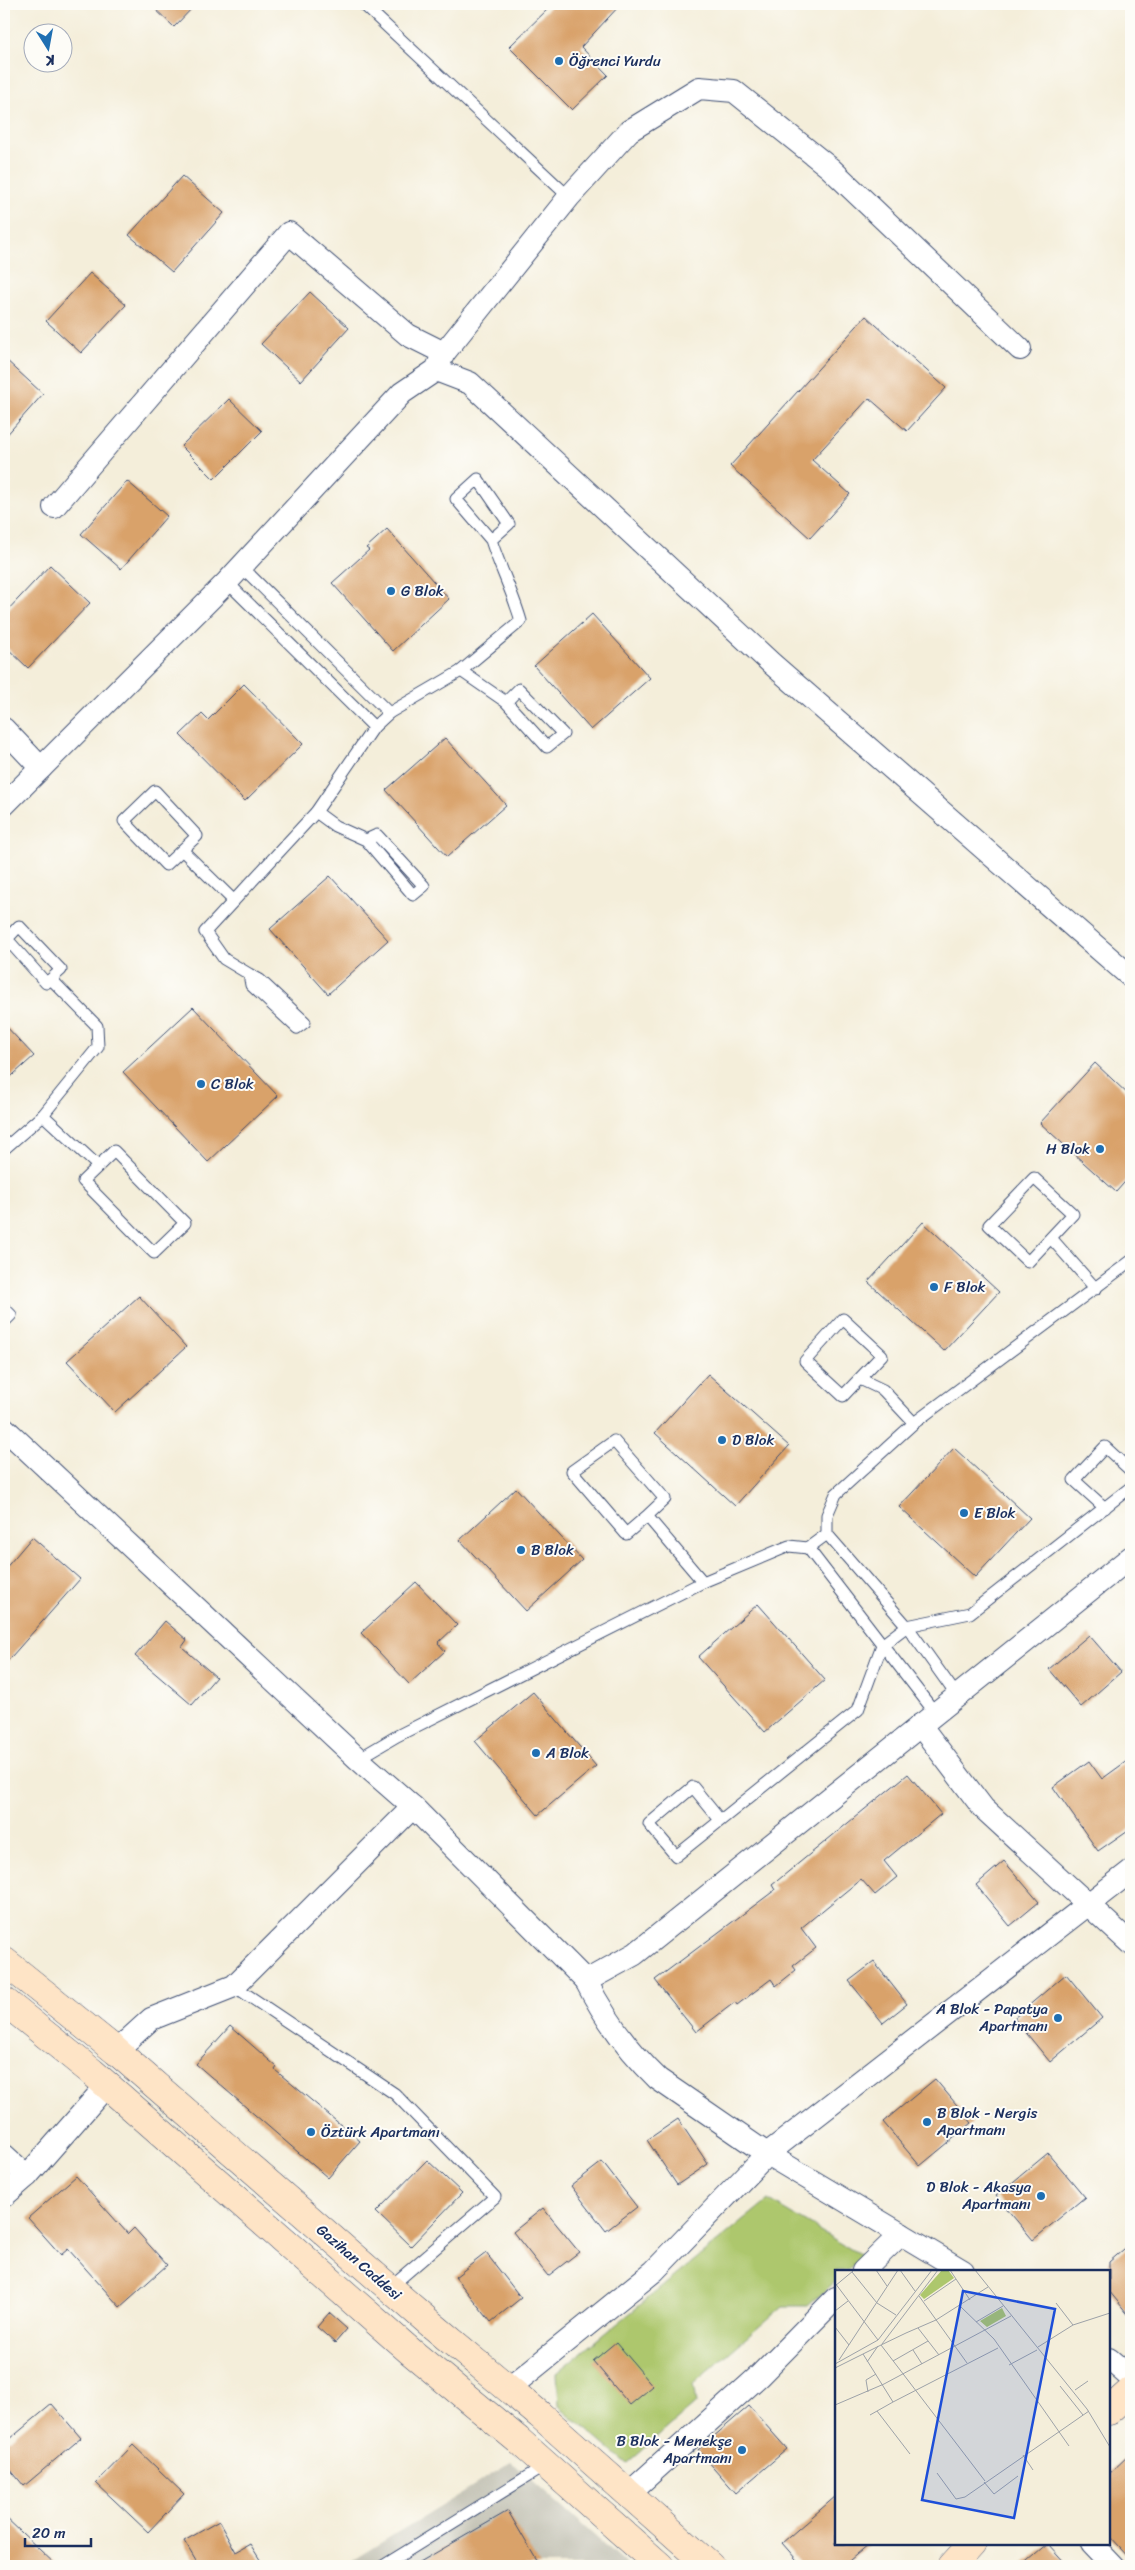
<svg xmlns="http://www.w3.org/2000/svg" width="1135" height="2570" font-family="Sriracha,sans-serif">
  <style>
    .industrial { fill: #c6c5b8 }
    .green { fill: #adc76d; stroke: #647b66 }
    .building { fill: #d9a26a }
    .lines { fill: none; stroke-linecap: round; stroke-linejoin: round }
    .lane-casing { stroke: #3c4c71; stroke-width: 13 }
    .street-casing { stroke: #3c4c71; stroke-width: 24 }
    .secondary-casing { stroke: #3c4c71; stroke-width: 29 }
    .lane { stroke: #fff; stroke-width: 11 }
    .street { stroke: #fff; stroke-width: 22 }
    .secondary { stroke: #fee4c6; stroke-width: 28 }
    .poi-dot { fill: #1f6fb2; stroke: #fdfcf7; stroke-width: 2 }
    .labels { text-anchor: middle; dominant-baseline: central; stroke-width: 4; stroke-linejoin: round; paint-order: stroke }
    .poi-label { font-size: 15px; fill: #1b2f5e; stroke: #fdfcf7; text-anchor: start }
    .street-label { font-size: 15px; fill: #1b2f5e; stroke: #fdfcf7 }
    .inset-road { fill: none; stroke: #9da2a8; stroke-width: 1 }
    .view { fill: #1d4ed8; fill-opacity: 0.15; stroke: #1d4ed8; stroke-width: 2.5 }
    .inset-edge { fill: none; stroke: #1b2f5e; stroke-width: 2.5 }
  </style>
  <rect width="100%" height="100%" fill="#fdfcf7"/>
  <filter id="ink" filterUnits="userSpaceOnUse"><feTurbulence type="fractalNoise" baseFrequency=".02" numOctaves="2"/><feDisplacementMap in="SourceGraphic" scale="10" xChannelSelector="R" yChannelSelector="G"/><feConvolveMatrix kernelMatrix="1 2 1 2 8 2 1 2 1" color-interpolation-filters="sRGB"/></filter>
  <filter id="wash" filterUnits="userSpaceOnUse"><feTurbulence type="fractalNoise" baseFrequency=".0096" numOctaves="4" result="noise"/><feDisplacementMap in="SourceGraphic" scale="20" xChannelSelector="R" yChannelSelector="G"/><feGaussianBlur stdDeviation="1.12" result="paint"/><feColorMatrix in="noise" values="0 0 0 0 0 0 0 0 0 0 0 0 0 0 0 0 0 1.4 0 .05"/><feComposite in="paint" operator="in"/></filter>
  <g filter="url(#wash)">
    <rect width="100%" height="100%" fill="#f4eeda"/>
    <path class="industrial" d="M 512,2462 L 628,2566 L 343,2566 Z"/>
    <path class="green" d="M 768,2200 L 864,2257 L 847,2271 L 836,2271 L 836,2281 L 808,2306 L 783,2306 L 693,2384 L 696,2403 L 627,2464 L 559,2406 L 557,2373 Z"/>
    <g id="blocks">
      <g class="building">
        <path d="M 150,4 L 196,4 L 174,27 Z"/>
        <path d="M 553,4 L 621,4 L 581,47 L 608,75 L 572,110 L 509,47 Z"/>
        <path d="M 182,176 L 224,213 L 172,272 L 129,235 Z"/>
        <path d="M 90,273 L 126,305 L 81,353 L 46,321 Z"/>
        <path d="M 310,292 L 349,328 L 301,381 L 261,344 Z"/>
        <path d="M 866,316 L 946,388 L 907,431 L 869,398 L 812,460 L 850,494 L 810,538 L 730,466 Z"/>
        <path d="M 4,358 L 43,394 L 4,438 Z"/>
        <path d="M 229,399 L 262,431 L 214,479 L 181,446 Z"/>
        <path d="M 127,481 L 167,516 L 121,569 L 81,534 Z"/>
        <path d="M 387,529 L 449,599 L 393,651 L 332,583 L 369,550 L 366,548 Z"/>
        <path d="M 50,565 L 90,603 L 28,668 L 4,645 L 4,614 Z"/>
        <path d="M 592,614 L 650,678 L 591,730 L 534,666 Z"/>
        <path d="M 244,684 L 303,744 L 245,801 L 180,735 L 202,714 L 208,720 Z"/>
        <path d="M 445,738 L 506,805 L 447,857 L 386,790 Z"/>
        <path d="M 330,876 L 388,940 L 328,994 L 270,929 Z"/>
        <path d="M 193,1007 L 278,1096 L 208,1162 L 123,1072 Z"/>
        <path d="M 4,1024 L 34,1056 L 4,1083 Z"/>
        <path d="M 1095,1063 L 1131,1097 L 1131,1175 L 1116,1192 L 1040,1123 Z"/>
        <path d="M 923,1222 L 999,1292 L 944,1351 L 868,1282 Z"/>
        <path d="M 139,1296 L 186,1347 L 115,1412 L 67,1361 Z"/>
        <path d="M 708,1374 L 789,1446 L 735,1506 L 655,1433 Z"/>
        <path d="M 954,1448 L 1030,1518 L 975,1577 L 899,1507 Z"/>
        <path d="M 516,1488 L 582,1560 L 526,1611 L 460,1540 Z"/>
        <path d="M 32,1537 L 80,1579 L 4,1665 L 4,1570 Z"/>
        <path d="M 416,1582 L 457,1625 L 438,1643 L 445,1651 L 409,1684 L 361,1633 Z"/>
        <path d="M 758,1604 L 825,1680 L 765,1732 L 698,1657 Z"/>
        <path d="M 165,1621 L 187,1640 L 182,1647 L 216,1677 L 192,1705 L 135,1656 Z"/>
        <path d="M 1089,1635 L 1121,1672 L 1081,1707 L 1049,1669 Z"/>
        <path d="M 533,1692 L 596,1766 L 538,1815 L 475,1741 Z"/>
        <path d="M 1131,1758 L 1131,1828 L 1098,1851 L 1053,1787 L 1089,1761 L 1102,1779 Z"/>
        <path d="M 908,1774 L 941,1814 L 884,1861 L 897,1877 L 875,1895 L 861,1879 L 801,1928 L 816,1948 L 793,1966 L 796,1970 L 776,1986 L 771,1979 L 737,2005 L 735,2002 L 696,2032 L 655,1980 L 775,1890 L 772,1885 Z"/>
        <path d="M 1004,1861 L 1039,1902 L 1010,1926 L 976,1885 Z"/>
        <path d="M 874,1962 L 907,2004 L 883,2023 L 849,1981 Z"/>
        <path d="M 1066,1974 L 1102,2018 L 1050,2062 L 1014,2018 Z"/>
        <path d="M 230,2026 L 277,2067 L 275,2070 L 360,2141 L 328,2178 L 196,2064 Z"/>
        <path d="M 935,2079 L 972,2123 L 920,2166 L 883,2122 Z"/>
        <path d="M 678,2119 L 708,2164 L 677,2185 L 647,2140 Z"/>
        <path d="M 1048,2153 L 1085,2197 L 1033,2240 L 996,2196 Z"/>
        <path d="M 427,2160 L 462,2193 L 411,2246 L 376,2212 Z"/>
        <path d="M 602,2162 L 637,2207 L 606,2231 L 571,2186 Z"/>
        <path d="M 76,2176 L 128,2234 L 134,2228 L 167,2265 L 120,2307 L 68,2249 L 61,2255 L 28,2218 Z"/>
        <path d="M 543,2208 L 579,2252 L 548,2276 L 513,2232 Z"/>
        <path d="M 1131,2243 L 1131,2318 L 1109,2291 L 1109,2262 Z"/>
        <path d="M 486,2253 L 521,2298 L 491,2322 L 455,2277 Z"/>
        <path d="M 329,2313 L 347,2329 L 335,2343 L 317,2327 Z"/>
        <path d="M 616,2342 L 653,2386 L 630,2405 L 593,2361 Z"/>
        <path d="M 52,2404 L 81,2438 L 24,2486 L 4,2462 L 4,2444 Z"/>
        <path d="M 749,2406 L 787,2449 L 736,2493 L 698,2450 Z"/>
        <path d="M 133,2445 L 184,2494 L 148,2532 L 96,2483 Z"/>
        <path d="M 1131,2453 L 1131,2559 L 1109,2535 L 1109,2474 Z"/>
        <path d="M 836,2496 L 836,2544 L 869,2544 L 843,2566 L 802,2566 L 782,2543 Z"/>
        <path d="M 508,2511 L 540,2566 L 413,2566 Z"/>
        <path d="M 4,2516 L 57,2566 L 4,2566 Z"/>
        <path d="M 219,2521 L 236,2552 L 250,2544 L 264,2566 L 199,2566 L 184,2541 Z"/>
        <path d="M 1048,2544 L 1068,2566 L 1022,2566 Z"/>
      </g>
    </g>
  </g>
  <g filter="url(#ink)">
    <use href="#blocks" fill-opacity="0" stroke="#3c4c71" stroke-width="1"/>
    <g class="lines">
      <defs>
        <g id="lane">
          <path d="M 363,4 L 569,197"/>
          <path d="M 241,566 L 389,713"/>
          <path d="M 227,582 L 374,727"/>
          <path d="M 461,671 L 506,702 L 547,747 L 563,734 L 519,689 L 506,702"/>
          <path d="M 316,812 L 335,826 L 366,840 L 413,895 L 424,886 L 377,835 L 366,840"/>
          <path d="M 182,850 L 166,865 L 124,821 L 155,791 L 197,836 L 182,850 L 233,900"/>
          <path d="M 249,974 L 260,980 L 305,1022 L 297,1028 L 251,985 L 249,974 L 224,959 L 205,932 L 316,812 L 374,727 L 389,713 L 461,671 L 521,621 C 513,593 500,568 491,540 L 509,524 L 478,479 L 456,499 L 491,540"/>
          <path d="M 43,1115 L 98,1166"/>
          <path d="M 4,1149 L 43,1115 L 98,1047 L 97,1026 L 51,979 L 61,970 L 19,926 L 7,939 L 46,983 L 51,979"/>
          <path d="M 114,1151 L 185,1223 L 154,1253 L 83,1181 Z"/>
          <path d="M 1034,1178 L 1073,1214 L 1028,1262 L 989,1225 Z"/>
          <path d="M 1051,1238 L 1096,1289"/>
          <path d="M 4,1308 L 11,1315 L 4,1322"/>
          <path d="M 843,1319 L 882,1355 L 843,1396 L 805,1361 Z"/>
          <path d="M 860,1379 L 883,1390 L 914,1423"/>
          <path d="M 1105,1508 L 1074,1480 L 1105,1447 L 1131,1471"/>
          <path d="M 647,1516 L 665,1499 L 614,1441 L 572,1471 L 626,1534 L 647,1516 L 703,1582"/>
          <path d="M 827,1534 L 907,1626 L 957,1696"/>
          <path d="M 808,1548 L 936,1714"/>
          <path d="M 358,1759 L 397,1736 L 703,1582 L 789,1546 L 808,1548 L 827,1534 L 827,1515 L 836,1494 L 914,1423 L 1131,1261"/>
          <path d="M 720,1820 L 693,1787 L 649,1824 L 676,1856 L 858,1710 L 882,1645 L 907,1626 L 970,1613 L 1131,1487"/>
          <path d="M 234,1986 L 395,2094 L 495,2197 L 389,2288"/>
          <path d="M 383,2566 L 546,2465"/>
        </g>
        <g id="street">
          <path d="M 436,370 L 470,383 L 771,663 L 1131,977"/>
          <path d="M 54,507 L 289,233 L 408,335 L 444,353"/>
          <path d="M 4,729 L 41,768"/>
          <path d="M 4,805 L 227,582 L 402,393 L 436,370 L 444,353 L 569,197 L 629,131 L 699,88 L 734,91 L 830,168 L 1020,349"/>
          <path d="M 4,1428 L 358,1759 L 413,1807 L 586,1981 C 604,2017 629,2051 658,2079 L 767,2154 L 963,2271"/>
          <path d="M 920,1725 L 983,1808 L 1131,1944"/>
          <path d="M 586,1981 L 635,1954 L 1131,1557"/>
          <path d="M 116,2051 L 151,2019 L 234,1986 L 413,1807"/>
          <path d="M 4,2155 L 27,2176"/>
          <path d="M 4,2196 L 27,2176 L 107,2085"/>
          <path d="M 863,2271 L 901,2234"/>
          <path d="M 1109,2359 L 1131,2378"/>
          <path d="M 508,2389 L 654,2271 L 767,2154 L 1131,1871"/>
          <path d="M 628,2494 L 759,2376 L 836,2298"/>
          <path d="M 1092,2544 L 1113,2566"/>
        </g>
        <g id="secondary">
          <path d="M 4,1961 L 116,2051 L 432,2325 L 540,2415 L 710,2566"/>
          <path d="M 4,2001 L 92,2072 L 410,2351 L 518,2440 L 660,2566"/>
          <path d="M 1109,2411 L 1131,2391"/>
          <path d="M 952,2566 L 972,2544"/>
        </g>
      </defs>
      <use href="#lane" class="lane-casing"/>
      <use href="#street" class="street-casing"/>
      <use href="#secondary" class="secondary-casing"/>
      <use href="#lane" class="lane"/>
      <use href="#street" class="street"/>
      <use href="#secondary" class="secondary"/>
    </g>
  </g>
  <g class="poi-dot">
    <circle cx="559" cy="61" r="5"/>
    <circle cx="391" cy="591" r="5"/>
    <circle cx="201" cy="1084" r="5"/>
    <circle cx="1100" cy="1149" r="5"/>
    <circle cx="934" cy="1287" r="5"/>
    <circle cx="722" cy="1440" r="5"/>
    <circle cx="964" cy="1513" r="5"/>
    <circle cx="521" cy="1550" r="5"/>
    <circle cx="536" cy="1753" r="5"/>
    <circle cx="1058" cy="2018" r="5"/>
    <circle cx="927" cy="2122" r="5"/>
    <circle cx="311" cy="2132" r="5"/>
    <circle cx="1041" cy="2196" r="5"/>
    <circle cx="742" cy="2450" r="5"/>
  </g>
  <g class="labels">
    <g class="poi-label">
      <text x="569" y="61">Öğrenci Yurdu</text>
      <text x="401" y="591">G Blok</text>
      <text x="211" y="1084">C Blok</text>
      <text x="1090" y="1149" text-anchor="end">H Blok</text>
      <text x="944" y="1287">F Blok</text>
      <text x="732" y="1440">D Blok</text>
      <text x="974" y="1513">E Blok</text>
      <text x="531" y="1550">B Blok</text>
      <text x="546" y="1753">A Blok</text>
      <text x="1048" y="2009" text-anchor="end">A Blok - Papatya<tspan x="1048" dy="17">Apartmanı</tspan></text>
      <text x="937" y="2113">B Blok - Nergis<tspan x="937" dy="17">Apartmanı</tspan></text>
      <text x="321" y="2132">Öztürk Apartmanı</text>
      <text x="1031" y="2187" text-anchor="end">D Blok - Akasya<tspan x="1031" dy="17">Apartmanı</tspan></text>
      <text x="732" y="2441" text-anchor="end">B Blok - Menekşe<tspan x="732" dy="17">Apartmanı</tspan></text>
    </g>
    <g class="street-label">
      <text transform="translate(359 2262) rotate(41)">Gazihan Caddesi</text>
    </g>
  </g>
  <g transform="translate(835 2270)">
    <rect width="275" height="275" fill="#f4eeda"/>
    <path d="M 107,0 L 113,0 L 119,8 L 89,29 L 85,25 ZM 167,38 L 171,46 L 152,57 L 145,51 Z" fill="#adc76d"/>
    <path class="inset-road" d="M 41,0 L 52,16M 65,0 L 80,21M 115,0 L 135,30M 140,0 L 252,139 L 275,177M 17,2 L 42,33 L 61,45M 0,13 L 43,70M 0,16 L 18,1M 84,26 L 132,93M 89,31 L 121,9M 221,33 L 238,55M 125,36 L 159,69 L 234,176M 0,41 L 13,31M 141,52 L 168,36M 0,57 L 14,75M 83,58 L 104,85M 71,63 L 46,75 L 150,211M 71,63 L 101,50 L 153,17M 47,74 L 103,0M 203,77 L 238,55 L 275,43M 78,80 L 87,94M 28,84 L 58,132 L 35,145M 4,90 L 63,0M 58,91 L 93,71M 32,92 L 43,76M 0,94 L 43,70 L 97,0M 174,95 L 202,80M 0,98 L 46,75M 225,116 L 248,145M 240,120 L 253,111M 33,122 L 31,110 L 41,104M 58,132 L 163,78M 0,135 L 49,114 L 176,46M 42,141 L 75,184M 188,185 L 198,200M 102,203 L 121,229 L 130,227 L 254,141M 149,212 L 159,224 L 183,206"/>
    <path class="view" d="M 128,21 L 220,39 L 179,248 L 87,230 Z"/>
    <rect width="275" height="275" class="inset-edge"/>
  </g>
  <rect width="1135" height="2570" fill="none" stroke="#fdfcf7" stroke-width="20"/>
  <g transform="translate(48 48) rotate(169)"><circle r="24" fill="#fdfcf7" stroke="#a3aaba"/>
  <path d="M0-4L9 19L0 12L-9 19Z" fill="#1f6fb2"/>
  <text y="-8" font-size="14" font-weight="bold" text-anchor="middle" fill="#1b2f5e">K</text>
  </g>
  <path d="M25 2538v8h66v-8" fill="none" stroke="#1b2f5e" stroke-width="2.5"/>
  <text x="32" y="2538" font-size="15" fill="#1b2f5e" stroke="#fdfcf7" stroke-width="4" paint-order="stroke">20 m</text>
</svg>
